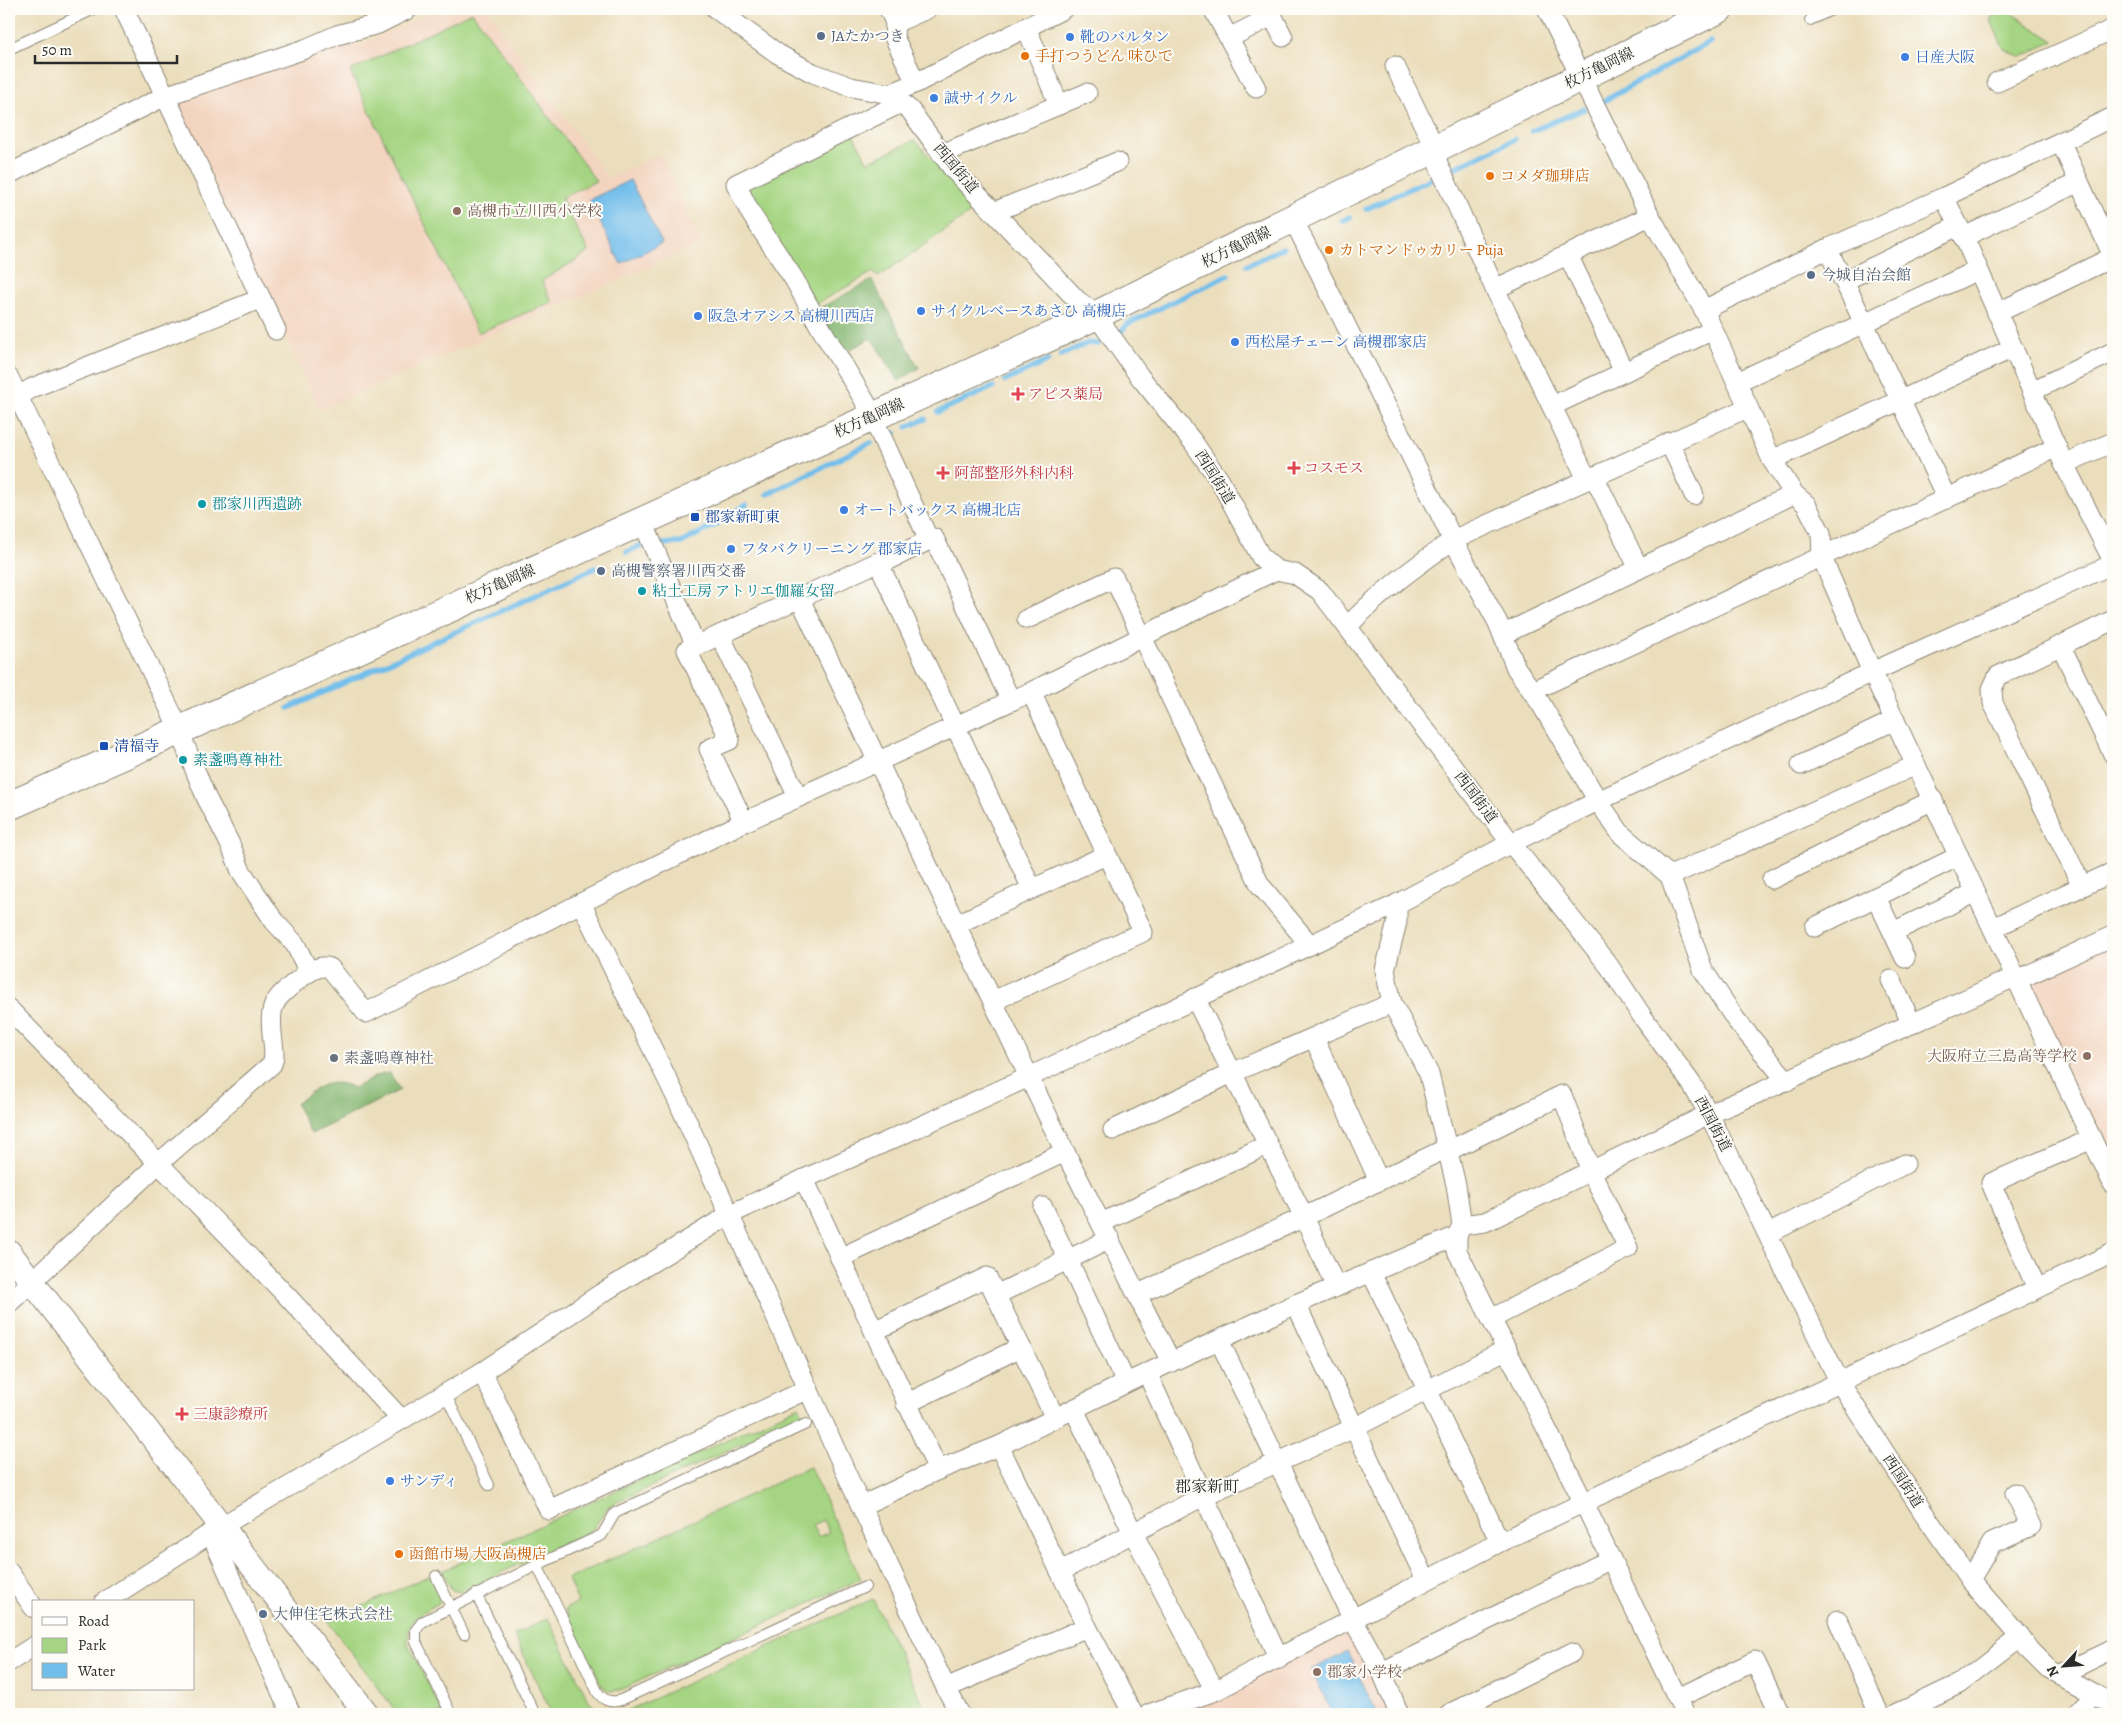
<svg xmlns="http://www.w3.org/2000/svg" width="2122" height="1723" font-family="Alegreya,'Noto Serif JP',serif">
  <style>
    .built { fill: #f3d4bf }
    .green { fill: #a5d582; stroke: #688056; fill-rule: evenodd }
    .forest { fill: #84b670; stroke: #58704e }
    .water { fill: #71beeb; stroke: #4e748b }
    .lines { fill: none; stroke-linecap: round; stroke-linejoin: round }
    .stream { stroke: #71beeb; stroke-width: 5.5 }
    .service-casing { stroke: #8b8474; stroke-width: 12 }
    .minor-casing { stroke: #8b8474; stroke-width: 21 }
    .tertiary-casing { stroke: #8b8474; stroke-width: 26 }
    .primary-casing { stroke: #8b8474; stroke-width: 30 }
    .service { stroke: #fff; stroke-width: 10 }
    .minor { stroke: #fff; stroke-width: 19 }
    .tertiary { stroke: #fff; stroke-width: 24 }
    .primary { stroke: #fff; stroke-width: 28 }
    .service-dot { fill: #5c6f8a; stroke: #fdfcf7; stroke-width: 2 }
    .shop-dot { fill: #3f7fe0; stroke: #fdfcf7; stroke-width: 2 }
    .food-dot { fill: #e8710a; stroke: #fdfcf7; stroke-width: 2 }
    .education-dot { fill: #8d6e63; stroke: #fdfcf7; stroke-width: 2 }
    .health-dot { fill: #e0444e; stroke: #fdfcf7; stroke-width: 2 }
    .culture-dot { fill: #0f9aa8; stroke: #fdfcf7; stroke-width: 2 }
    .transit-dot { fill: #1a4fb4; stroke: #fdfcf7; stroke-width: 2 }
    .worship-dot { fill: #6b7280; stroke: #fdfcf7; stroke-width: 2 }
    .labels { text-anchor: middle; dominant-baseline: central; stroke-width: 4; stroke-linejoin: round; paint-order: stroke }
    .service-label { font-size: 15px; fill: #4e5e75; stroke: #fdfcf7; text-anchor: start }
    .shop-label { font-size: 15px; fill: #366cbe; stroke: #fdfcf7; text-anchor: start }
    .food-label { font-size: 15px; fill: #c56008; stroke: #fdfcf7; text-anchor: start }
    .street-label { font-size: 15px; fill: #2b2b2b; stroke: #fdfcf7 }
    .education-label { font-size: 15px; fill: #785e54; stroke: #fdfcf7; text-anchor: start }
    .health-label { font-size: 15px; fill: #be3a42; stroke: #fdfcf7; text-anchor: start }
    .culture-label { font-size: 15px; fill: #0d838f; stroke: #fdfcf7; text-anchor: start }
    .transit-label { font-size: 15px; fill: #164399; stroke: #fdfcf7; text-anchor: start }
    .worship-label { font-size: 15px; fill: #5b616d; stroke: #fdfcf7; text-anchor: start }
    .neighbourhood-label { font-size: 16px; fill: #2b2b2b; stroke: #fdfcf7 }
  </style>
  <rect width="100%" height="100%" fill="#fdfcf7"/>
  <filter id="ink" filterUnits="userSpaceOnUse"><feTurbulence type="fractalNoise" baseFrequency=".02" numOctaves="2"/><feDisplacementMap in="SourceGraphic" scale="10" xChannelSelector="R" yChannelSelector="G"/><feConvolveMatrix kernelMatrix="1 2 1 2 8 2 1 2 1" color-interpolation-filters="sRGB"/></filter>
  <filter id="wash" filterUnits="userSpaceOnUse"><feTurbulence type="fractalNoise" baseFrequency=".0096" numOctaves="4" result="noise"/><feDisplacementMap in="SourceGraphic" scale="20" xChannelSelector="R" yChannelSelector="G"/><feGaussianBlur stdDeviation="1.12" result="paint"/><feColorMatrix in="noise" values="0 0 0 0 0 0 0 0 0 0 0 0 0 0 0 0 0 1.4 0 .05"/><feComposite in="paint" operator="in"/></filter>
  <g filter="url(#wash)">
    <rect width="100%" height="100%" fill="#ebdebc"/>
    <g class="built">
      <path d="M 439,9 L 486,9 L 608,178 L 661,154 L 701,244 L 320,410 L 176,102 L 353,39 L 358,46 Z"/>
      <path d="M 2113,944 L 2113,1165 L 2028,991 L 2031,982 Z"/>
      <path d="M 1352,1629 L 1393,1714 L 1171,1714 Z"/>
    </g>
    <g class="green">
      <path d="M 1989,9 L 2005,9 L 2054,41 L 2021,57 L 2004,49 L 1990,19 L 1993,17 Z"/>
      <path d="M 472,12 L 596,181 L 561,198 L 589,252 L 542,281 L 552,302 L 478,333 L 350,71 Z"/>
      <path d="M 852,133 L 868,162 L 915,140 L 976,209 L 878,277 L 873,272 L 816,304 L 743,187 Z"/>
      <path d="M 799,1406 L 803,1415 L 609,1506 L 592,1530 L 460,1592 L 452,1590 L 442,1571 Z"/>
      <path d="M 810,1467 L 861,1579 L 620,1690 L 609,1691 L 601,1685 L 565,1609 L 578,1602 L 568,1579 ZM 823,1520 L 829,1532 L 818,1537 L 812,1525 Z"/>
      <path d="M 430,1575 L 440,1597 L 439,1603 C 420,1613 406,1621 408,1644 L 443,1714 L 398,1714 L 328,1622 Z"/>
      <path d="M 873,1599 L 928,1714 L 775,1714 L 773,1709 L 762,1714 L 620,1714 Z"/>
      <path d="M 548,1618 L 590,1703 L 600,1712 L 607,1714 L 552,1714 L 514,1635 Z"/>
    </g>
    <g class="forest">
      <path d="M 872,280 L 919,368 L 899,381 L 871,338 L 844,353 L 818,309 Z"/>
      <path d="M 389,1073 L 400,1090 L 311,1134 L 296,1104 C 315,1088 329,1076 354,1088 C 366,1082 376,1074 389,1073 Z"/>
    </g>
    <g class="water">
      <path d="M 630,180 L 662,243 L 621,264 L 589,200 Z"/>
      <path d="M 1347,1652 L 1378,1714 L 1333,1714 L 1311,1670 Z"/>
    </g>
    <g class="lines">
      <g class="stream">
        <path d="M 1604,101 L 1710,42"/>
        <path d="M 1532,131 L 1584,109"/>
        <path d="M 1448,171 L 1515,139"/>
        <path d="M 1366,209 L 1437,176"/>
        <path d="M 1342,221 L 1350,217"/>
        <path d="M 1247,265 L 1283,248"/>
        <path d="M 1120,333 L 1127,324 L 1228,275"/>
        <path d="M 1061,355 L 1088,343 L 1098,344"/>
        <path d="M 1005,381 L 1048,361"/>
        <path d="M 938,412 L 993,387"/>
        <path d="M 907,427 L 925,419"/>
        <path d="M 891,434 L 895,433"/>
        <path d="M 768,494 L 871,443"/>
        <path d="M 662,544 L 681,543 L 717,524 L 746,505"/>
        <path d="M 627,552 L 644,544"/>
        <path d="M 289,708 L 595,568"/>
      </g>
    </g>
  </g>
  <g filter="url(#ink)">
    <g class="lines">
      <defs>
        <g id="service">
          <path d="M 1810,20 L 1833,9"/>
          <path d="M 9,49 L 94,9"/>
          <path d="M 445,1393 L 489,1485"/>
          <path d="M 537,1565 L 598,1693 C 604,1701 612,1703 621,1700 L 865,1587"/>
          <path d="M 436,1576 L 464,1634"/>
          <path d="M 476,1594 L 535,1714"/>
          <path d="M 451,1714 L 416,1642 L 416,1630 L 422,1622 L 537,1565 L 602,1535 L 615,1513 L 806,1424"/>
        </g>
        <g id="minor">
          <path d="M 124,9 L 276,330"/>
          <path d="M 716,9 L 778,54 L 813,73 L 851,87 L 890,94 L 910,110 L 953,169 L 1077,300 L 1096,315 L 1140,377 L 1193,442 L 1220,481 L 1261,557 L 1276,570 L 1295,574 L 1320,591 L 1511,843 L 1609,966 L 1642,1016 L 1691,1083 L 1709,1114 L 1840,1383 L 1923,1512 L 1970,1580 L 2020,1637 L 2029,1650 L 2048,1669 L 2113,1704"/>
          <path d="M 889,9 L 895,23 L 894,37 L 916,83"/>
          <path d="M 1213,9 L 1256,88"/>
          <path d="M 1269,9 L 1283,37"/>
          <path d="M 1547,9 L 1650,216 L 1704,310 L 1772,460 L 1794,494 L 1806,504 L 1821,533 L 1822,558 L 1872,672 L 2113,1184"/>
          <path d="M 895,23 L 927,9"/>
          <path d="M 1026,27 L 1059,105"/>
          <path d="M 1229,38 L 1272,16"/>
          <path d="M 1395,66 L 1429,136 L 1439,166 L 1495,289 L 1587,479"/>
          <path d="M 1997,82 L 2111,30"/>
          <path d="M 890,94 L 916,83 L 1063,9"/>
          <path d="M 901,103 L 736,184 L 751,214 L 794,279 L 819,325 L 866,403 L 929,540 L 934,538 L 1011,701"/>
          <path d="M 2061,143 L 2113,256"/>
          <path d="M 942,154 L 1087,93"/>
          <path d="M 9,174 L 165,96 L 305,49 L 337,35 L 378,24 L 408,9"/>
          <path d="M 1944,197 L 1964,237 L 2064,464 L 2113,561"/>
          <path d="M 994,212 L 1117,162"/>
          <path d="M 1293,219 L 1453,540 L 1498,623 L 1516,668 L 1541,704 L 1598,801 L 1621,834 L 1670,876 L 1703,970 L 1736,1020 L 1787,1081"/>
          <path d="M 1964,237 L 2079,182"/>
          <path d="M 1827,249 L 1844,281"/>
          <path d="M 1568,255 L 1624,372"/>
          <path d="M 1495,289 L 1650,216"/>
          <path d="M 1704,310 L 1827,249 L 1944,197 L 2113,117"/>
          <path d="M 1997,313 L 2113,257"/>
          <path d="M 9,378 L 173,716 L 206,797 L 230,844 L 241,871 L 274,921 L 295,944 L 309,972"/>
          <path d="M 1737,382 L 1978,270"/>
          <path d="M 2032,391 L 2113,352"/>
          <path d="M 18,397 L 32,388 L 260,299"/>
          <path d="M 1552,406 L 1713,330"/>
          <path d="M 1669,442 L 1694,495"/>
          <path d="M 1772,460 L 2013,348"/>
          <path d="M 2064,464 L 2113,442"/>
          <path d="M 1594,476 L 1639,569"/>
          <path d="M 1947,499 L 1844,281 L 1958,226"/>
          <path d="M 642,520 L 696,646 L 878,562 L 1032,889"/>
          <path d="M 879,565 L 929,540"/>
          <path d="M 799,597 L 1065,1152 L 1171,1362"/>
          <path d="M 1027,619 L 1114,578 L 1260,885 L 1310,945"/>
          <path d="M 1348,626 C 1379,593 1416,566 1453,540 L 1747,408"/>
          <path d="M 1504,634 L 1794,494"/>
          <path d="M 720,635 L 798,797"/>
          <path d="M 696,646 L 687,650 L 730,740 L 709,749 L 744,822"/>
          <path d="M 2061,646 L 2113,754"/>
          <path d="M 1532,691 L 2057,447"/>
          <path d="M 1801,765 L 1895,720"/>
          <path d="M 1670,876 L 1916,765"/>
          <path d="M 1772,879 L 1933,800"/>
          <path d="M 2082,886 L 1993,703 L 1992,689 L 1998,676 L 2113,620"/>
          <path d="M 1876,897 L 1905,958"/>
          <path d="M 581,903 L 678,1101 L 861,1506 L 946,1688 L 960,1714"/>
          <path d="M 1397,904 L 1397,922 L 1385,970 L 1392,1003 L 1429,1074 L 1456,1185 L 1462,1225 L 1457,1236 L 1457,1251 L 1584,1503 L 1685,1714"/>
          <path d="M 957,924 L 1106,855"/>
          <path d="M 1815,927 L 1959,856"/>
          <path d="M 1993,928 L 2113,872"/>
          <path d="M 1893,932 L 1976,892"/>
          <path d="M 1891,980 L 1912,1024"/>
          <path d="M 1195,998 L 1304,1217 L 1336,1287"/>
          <path d="M 993,1001 L 1143,932 L 1031,692"/>
          <path d="M 9,1009 L 286,1295 L 401,1419"/>
          <path d="M 1314,1038 L 1379,1181"/>
          <path d="M 1113,1130 L 1232,1073 L 1392,1003"/>
          <path d="M 1448,1151 L 1562,1095 L 1591,1171 L 1628,1248 L 1491,1319"/>
          <path d="M 804,1179 L 938,1470"/>
          <path d="M 1043,1207 L 1126,1383"/>
          <path d="M 1101,1223 L 1267,1145"/>
          <path d="M 1462,1225 L 1485,1222 L 1709,1114 L 1763,1091 L 2008,980 L 2017,980 L 2113,936"/>
          <path d="M 1768,1234 L 1905,1164"/>
          <path d="M 840,1258 L 1065,1152"/>
          <path d="M 1371,1272 L 1500,1542"/>
          <path d="M 2037,1289 L 1991,1183 L 2092,1139"/>
          <path d="M 1138,1294 L 1304,1217 L 1447,1148"/>
          <path d="M 996,1295 L 1110,1239"/>
          <path d="M 9,1303 L 159,1163 L 272,1064 C 275,1057 274,1050 273,1042 C 268,1003 273,1000 302,977 C 310,971 320,964 330,968 L 366,1013 L 581,903 L 744,822 L 1031,692 L 1276,570"/>
          <path d="M 1296,1304 L 1426,1580"/>
          <path d="M 874,1331 L 987,1277 L 1055,1418"/>
          <path d="M 1219,1340 L 1352,1618 L 1382,1672 L 1399,1714"/>
          <path d="M 482,1372 L 549,1510 L 808,1389"/>
          <path d="M 1147,1373 L 1279,1659"/>
          <path d="M 906,1404 L 1021,1347"/>
          <path d="M 1074,1409 L 1133,1533 L 1215,1691"/>
          <path d="M 999,1446 L 1087,1627 L 1133,1714"/>
          <path d="M 861,1506 L 938,1470 L 999,1446 L 1126,1383 L 1296,1304 L 1457,1236"/>
          <path d="M 211,1534 L 291,1714"/>
          <path d="M 1061,1571 L 1203,1496 L 1354,1428 L 1507,1349"/>
          <path d="M 9,1572 L 34,1608"/>
          <path d="M 1970,1580 L 1992,1543 L 2031,1526 L 2015,1493"/>
          <path d="M 104,1602 L 222,1526 L 482,1372 L 602,1293 L 729,1215 L 804,1179 L 1029,1077 L 1397,904 L 1511,843 L 1598,801 L 1872,672 L 2113,564"/>
          <path d="M 1838,1620 L 1879,1714"/>
          <path d="M 9,1662 L 34,1646"/>
          <path d="M 1382,1672 L 1611,1559"/>
          <path d="M 2059,1675 L 2113,1649"/>
          <path d="M 946,1688 L 1087,1627"/>
          <path d="M 1678,1698 L 1755,1661 L 1780,1714"/>
          <path d="M 1149,1714 L 1215,1691 L 1500,1542 L 2113,1253"/>
          <path d="M 1449,1714 L 1571,1653"/>
          <path d="M 1896,1714 L 1959,1684 L 2020,1637"/>
          <path d="M 2075,1714 L 2094,1694"/>
        </g>
        <path id="tertiary" d="M 9,1252 L 367,1714"/>
        <path id="primary" d="M 9,806 L 167,736 L 1074,326 L 1719,9"/>
      </defs>
      <use href="#service" class="service-casing"/>
      <use href="#minor" class="minor-casing"/>
      <use href="#tertiary" class="tertiary-casing"/>
      <use href="#primary" class="primary-casing"/>
      <use href="#service" class="service"/>
      <use href="#minor" class="minor"/>
      <use href="#tertiary" class="tertiary"/>
      <use href="#primary" class="primary"/>
    </g>
  </g>
  <g class="service-dot">
    <circle cx="821" cy="36" r="5"/>
    <circle cx="1811" cy="275" r="5"/>
    <circle cx="601" cy="571" r="5"/>
    <circle cx="263" cy="1614" r="5"/>
  </g>
  <g class="shop-dot">
    <circle cx="1070" cy="37" r="5"/>
    <circle cx="1905" cy="57" r="5"/>
    <circle cx="934" cy="98" r="5"/>
    <circle cx="921" cy="311" r="5"/>
    <circle cx="698" cy="316" r="5"/>
    <circle cx="1235" cy="342" r="5"/>
    <circle cx="844" cy="510" r="5"/>
    <circle cx="731" cy="549" r="5"/>
    <circle cx="390" cy="1481" r="5"/>
  </g>
  <g class="food-dot">
    <circle cx="1025" cy="56" r="5"/>
    <circle cx="1490" cy="176" r="5"/>
    <circle cx="1329" cy="250" r="5"/>
    <circle cx="399" cy="1554" r="5"/>
  </g>
  <g class="education-dot">
    <circle cx="457" cy="211" r="5"/>
    <circle cx="2087" cy="1056" r="5"/>
    <circle cx="1317" cy="1672" r="5"/>
  </g>
  <g class="health-dot">
    <path d="M1015.5 386.5h5v5h5v5h-5v5h-5v-5h-5v-5h5z"/>
    <path d="M1291.5 460.5h5v5h5v5h-5v5h-5v-5h-5v-5h5z"/>
    <path d="M940.5 465.5h5v5h5v5h-5v5h-5v-5h-5v-5h5z"/>
    <path d="M179.5 1406.5h5v5h5v5h-5v5h-5v-5h-5v-5h5z"/>
  </g>
  <g class="culture-dot">
    <circle cx="202" cy="504" r="5"/>
    <circle cx="642" cy="591" r="5"/>
    <circle cx="183" cy="760" r="5"/>
  </g>
  <g class="transit-dot">
    <rect x="690" y="512" width="10" height="10" rx="2.5"/>
    <rect x="99" y="741" width="10" height="10" rx="2.5"/>
  </g>
  <circle class="worship-dot" cx="334" cy="1058" r="5"/>
  <g class="labels">
    <g class="service-label">
      <text x="831" y="36">JAたかつき</text>
      <text x="1821" y="275">今城自治会館</text>
      <text x="611" y="571">高槻警察署川西交番</text>
      <text x="273" y="1614">大伸住宅株式会社</text>
    </g>
    <g class="shop-label">
      <text x="1080" y="37">靴のバルタン</text>
      <text x="1915" y="57">日産大阪</text>
      <text x="944" y="98">誠サイクル</text>
      <text x="931" y="311">サイクルベースあさひ 高槻店</text>
      <text x="708" y="316">阪急オアシス 高槻川西店</text>
      <text x="1245" y="342">西松屋チェーン 高槻郡家店</text>
      <text x="854" y="510">オートバックス 高槻北店</text>
      <text x="741" y="549">フタバクリーニング 郡家店</text>
      <text x="400" y="1481">サンディ</text>
    </g>
    <g class="food-label">
      <text x="1035" y="56">手打つうどん 味ひで</text>
      <text x="1500" y="176">コメダ珈琲店</text>
      <text x="1339" y="250">カトマンドゥカリー Puja</text>
      <text x="409" y="1554">函館市場 大阪高槻店</text>
    </g>
    <g class="street-label">
      <text transform="translate(1599 68) rotate(-26)">枚方亀岡線</text>
      <text transform="translate(956 168) rotate(50)">西国街道</text>
      <text transform="translate(1236 247) rotate(-26)">枚方亀岡線</text>
      <text transform="translate(869 418) rotate(-24)">枚方亀岡線</text>
      <text transform="translate(1215 477) rotate(58)">西国街道</text>
      <text transform="translate(500 584) rotate(-24)">枚方亀岡線</text>
      <text transform="translate(1476 797) rotate(53)">西国街道</text>
      <text transform="translate(1713 1124) rotate(62)">西国街道</text>
      <text transform="translate(1903 1481) rotate(57)">西国街道</text>
    </g>
    <g class="education-label">
      <text x="467" y="211">高槻市立川西小学校</text>
      <text x="2077" y="1056" text-anchor="end">大阪府立三島高等学校</text>
      <text x="1327" y="1672">郡家小学校</text>
    </g>
    <g class="health-label">
      <text x="1028" y="394">アピス薬局</text>
      <text x="1304" y="468">コスモス</text>
      <text x="954" y="473">阿部整形外科内科</text>
      <text x="193" y="1414">三康診療所</text>
    </g>
    <g class="culture-label">
      <text x="212" y="504">郡家川西遺跡</text>
      <text x="652" y="591">粘土工房 アトリエ伽羅女留</text>
      <text x="193" y="760">素盞鳴尊神社</text>
    </g>
    <g class="transit-label">
      <text x="705" y="517">郡家新町東</text>
      <text x="114" y="746">清福寺</text>
    </g>
    <g class="worship-label">
      <text x="344" y="1058">素盞嗚尊神社</text>
    </g>
    <g class="neighbourhood-label">
      <text x="1207" y="1487">郡家新町</text>
    </g>
  </g>
  <rect width="2122" height="1723" fill="none" stroke="#fdfcf7" stroke-width="30"/>
  <rect x="32" y="1600" width="162" height="90" fill="#fdfcf7" stroke="#a9a8a5"/>
  <rect x="42" y="1617" width="25" height="8" fill="#ffffff" stroke="#a9a8a5"/>
  <text x="78" y="1626" font-size="15" fill="#2b2b2b">Road</text>
  <rect x="42" y="1638" width="25" height="15" fill="#a5d582" stroke="#a9a8a5"/>
  <text x="78" y="1650" font-size="15" fill="#2b2b2b">Park</text>
  <rect x="42" y="1663" width="25" height="15" fill="#71beeb" stroke="#a9a8a5"/>
  <text x="78" y="1676" font-size="15" fill="#2b2b2b">Water</text>
  <g transform="translate(2064 1666) rotate(244)" stroke="#fdfcf7" stroke-width="4" paint-order="stroke">
  <path d="M0-4L9 19L0 12L-9 19Z" fill="#2b2b2b"/>
  <text y="-8" font-size="14" font-weight="bold" text-anchor="middle" fill="#2b2b2b">N</text>
  </g>
  <path d="M35 55v8h142v-8" fill="none" stroke="#2b2b2b" stroke-width="2.5"/>
  <text x="42" y="55" font-size="15" fill="#2b2b2b" stroke="#fdfcf7" stroke-width="4" paint-order="stroke">50 m</text>
</svg>
